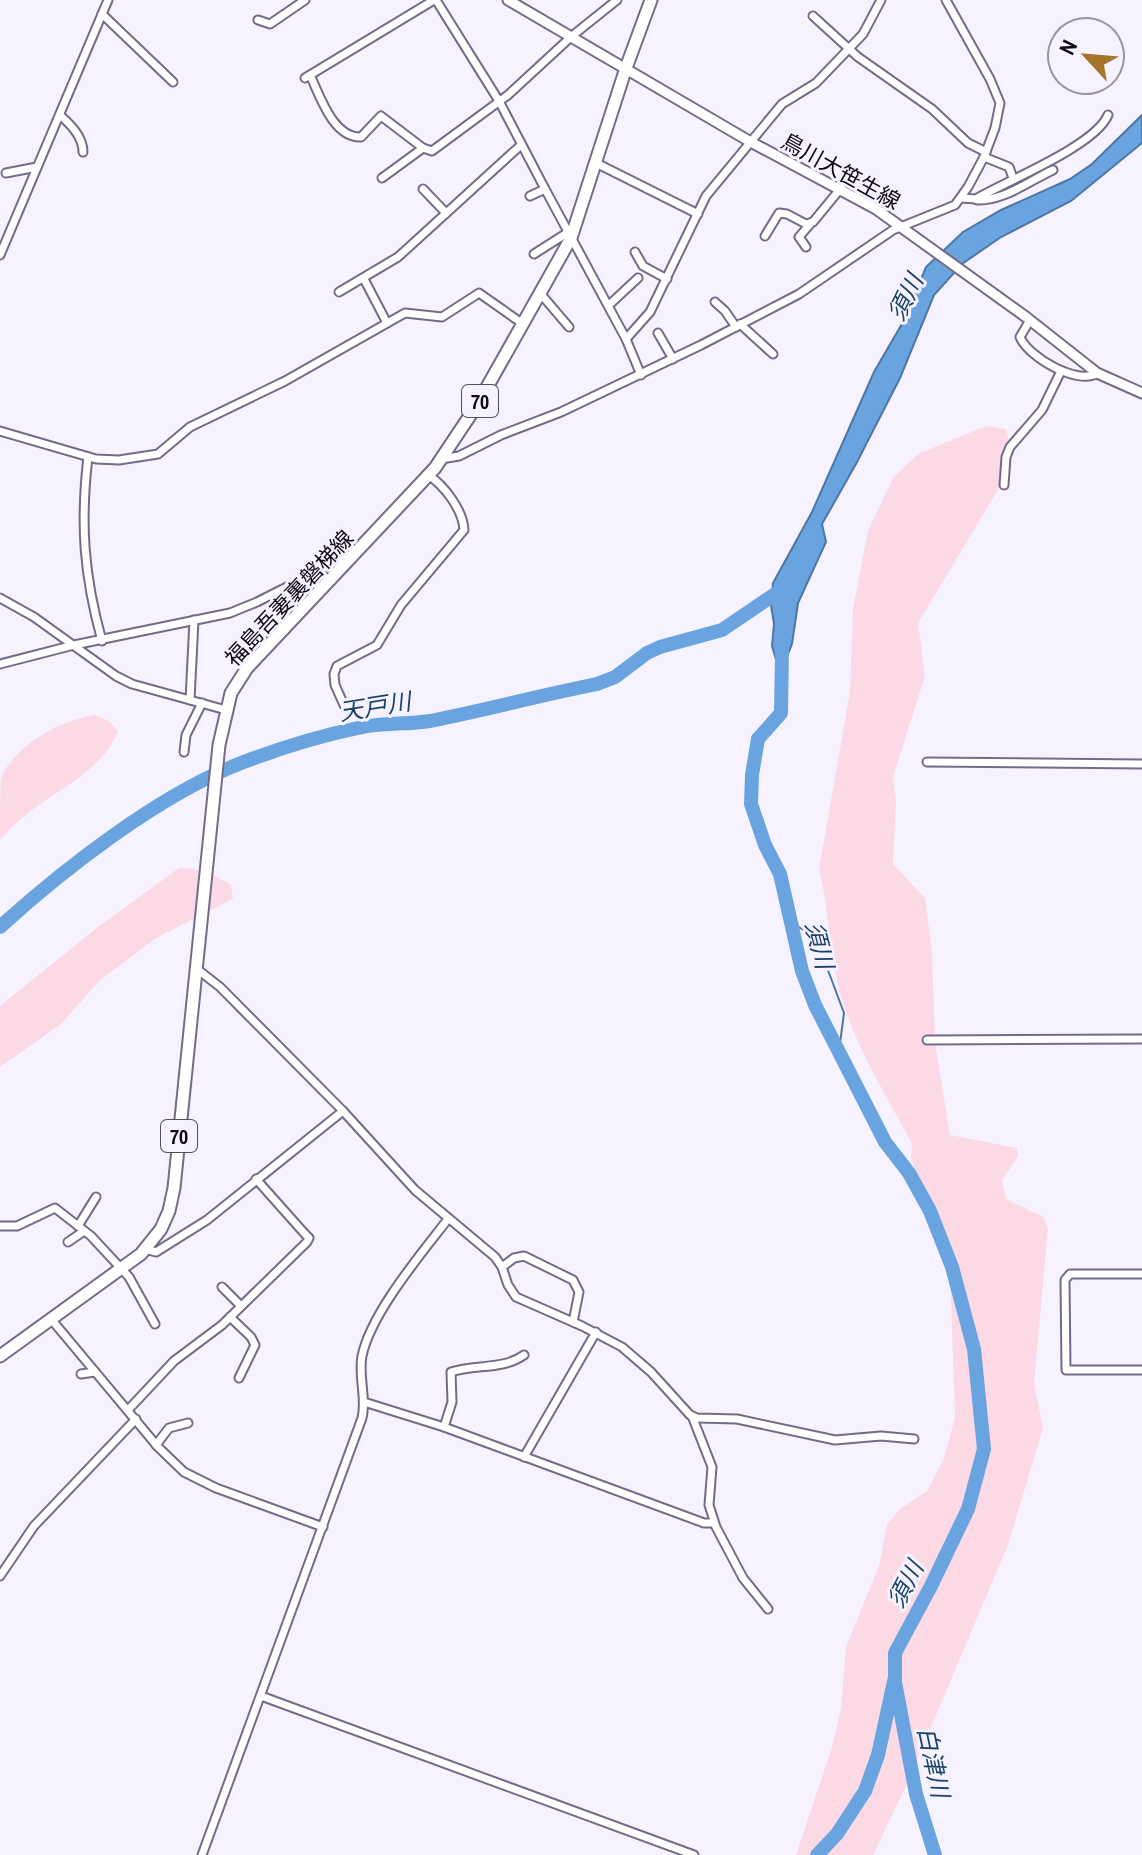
<svg xmlns="http://www.w3.org/2000/svg" width="1142" height="1855" font-family="'Archivo Narrow','Noto Sans JP',sans-serif">
  <style>
    .green { fill: #fbdae5 }
    .water { fill: #6aa4e0; stroke: #4e76a2; stroke-width: 2 }
    .lines { fill: none; stroke-linecap: round; stroke-linejoin: round }
    .stream { stroke: #4e76a2; stroke-width: 2 }
    .river { stroke: #6aa4e0; stroke-width: 14 }
    .minor-casing { stroke: #766b87; stroke-width: 11 }
    .tertiary-casing { stroke: #766b87; stroke-width: 13 }
    .primary-casing { stroke: #766b87; stroke-width: 15 }
    .minor { stroke: #fff; stroke-width: 7 }
    .tertiary { stroke: #fff; stroke-width: 9 }
    .primary { stroke: #fff; stroke-width: 11 }
    .labels { text-anchor: middle; dominant-baseline: central; stroke-width: 6; stroke-linejoin: round; paint-order: stroke }
    .shield { fill: #f7f2ff; stroke: #534f5a; stroke-width: 2 }
    .shield-label { font-size: 20px; font-weight: bold; fill: #0d0913 }
    .street-label { font-size: 22px; fill: #0d0913; stroke: #f7f2ff }
    .water-label { font-size: 24px; font-style: italic; fill: #184269; stroke: #f7f2ff }
  </style>
  <rect width="100%" height="100%" fill="#f7f2ff"/>
  <g class="green">
    <path d="M 986,426 L 1006,429 L 1010,444 L 1002,483 L 918,623 L 925,676 L 893,777 L 896,802 L 893,864 L 925,898 L 932,952 L 935,1042 L 950,1135 L 1017,1148 L 1018,1156 L 1002,1180 L 1006,1199 L 1043,1217 L 1048,1228 L 1034,1384 L 1043,1428 L 1008,1545 L 906,1786 L 873,1855 L 796,1855 L 833,1744 L 841,1708 L 846,1647 L 879,1566 L 887,1524 L 901,1508 L 927,1491 L 944,1459 L 955,1417 L 950,1269 L 911,1158 L 912,1144 C 885,1092 849,1038 837,980 C 829,943 828,905 819,869 L 850,692 L 853,609 L 868,531 L 893,478 L 918,454 Z"/>
    <path d="M 95,715 L 109,721 L 118,731 C 103,772 53,791 22,818 C 14,824 7,833 0,840 C 0,828 0,786 1,778 C 15,745 61,720 95,715 Z"/>
    <path d="M 179,868 C 198,868 214,874 231,885 L 233,899 L 156,938 L 99,981 L 61,1024 L 0,1067 L 0,1006 L 98,927 Z"/>
  </g>
  <path class="water" d="M 1142,115 L 1142,143 L 1071,201 L 1001,237 L 962,264 L 934,295 L 900,378 L 856,464 L 822,524 L 826,542 L 798,603 L 792,644 L 780,673 L 772,646 L 774,624 L 771,605 L 773,583 L 812,512 L 874,372 L 903,322 L 926,267 L 963,232 L 1001,210 L 1070,179 L 1092,164 Z"/>
  <g class="lines">
    <path class="stream" d="M 791,922 L 816,938 L 838,997 L 844,1013 L 839,1051"/>
    <g class="river">
      <path d="M 782,650 L 781,713 L 758,739 L 752,775 L 751,804 L 765,845 L 780,874 L 802,971 L 815,1005 L 885,1142 L 909,1173 L 930,1211 L 952,1267 L 974,1349 L 984,1449 L 968,1509 L 931,1586 L 895,1653 L 895,1677 L 878,1755 L 865,1791 L 837,1834 L 817,1855"/>
      <path d="M 0,927 C 65,868 159,795 241,763 C 278,749 319,736 358,728 C 381,722 406,725 430,721 C 486,710 541,695 597,684 L 615,677 L 647,653 L 660,647 L 722,630 L 784,588"/>
      <path d="M 895,1682 L 916,1794 L 935,1855"/>
    </g>
    <defs>
      <g id="minor">
        <path d="M 436,0 L 499,101 L 545,189 L 530,196"/>
        <path d="M 102,14 L 173,82"/>
        <path d="M 813,16 L 858,57 L 932,109 L 968,143 L 986,152"/>
        <path d="M 258,20 L 270,24 L 305,0"/>
        <path d="M 310,75 C 320,96 333,138 361,137 L 381,116 L 423,148 L 432,151 L 508,95 L 572,36 L 617,0"/>
        <path d="M 305,78 L 434,0"/>
        <path d="M 61,116 C 71,125 83,137 83,152"/>
        <path d="M 984,157 L 1009,167 L 1013,178"/>
        <path d="M 596,163 L 698,214"/>
        <path d="M 6,173 L 37,167"/>
        <path d="M 382,178 L 423,148"/>
        <path d="M 423,189 L 446,213"/>
        <path d="M 545,189 L 626,339 L 641,375"/>
        <path d="M 961,198 L 976,199 C 1008,180 1095,146 1108,115"/>
        <path d="M 977,200 C 1004,201 1029,181 1053,170"/>
        <path d="M 765,236 L 779,213 L 787,214 L 806,224 L 813,222 L 841,188"/>
        <path d="M 806,247 L 799,237 L 811,223"/>
        <path d="M 635,252 L 643,266 L 667,279"/>
        <path d="M 534,254 L 567,233"/>
        <path d="M 0,255 L 108,0"/>
        <path d="M 364,279 L 387,323"/>
        <path d="M 339,292 L 398,257 L 521,145"/>
        <path d="M 540,293 L 569,327"/>
        <path d="M 715,302 L 725,311 L 736,327"/>
        <path d="M 609,305 L 638,278"/>
        <path d="M 1030,320 L 1020,337 C 1028,357 1078,386 1098,373"/>
        <path d="M 740,324 L 773,354"/>
        <path d="M 658,333 L 673,359"/>
        <path d="M 626,339 L 650,312 L 706,196 L 782,104 L 816,83 L 863,34 L 881,0"/>
        <path d="M 0,431 L 96,459 L 119,460 L 158,454 L 190,427 L 285,381 L 405,313 L 442,317 L 479,293 L 523,324"/>
        <path d="M 88,457 C 80,524 84,576 102,641"/>
        <path d="M 441,459 L 459,456 L 501,435 L 561,412 L 701,345 L 799,294 L 893,230 L 955,205 L 968,187 L 984,157 L 995,128 L 1000,103 L 990,79 L 946,0"/>
        <path d="M 1004,485 L 1006,457 L 1010,447 L 1042,410 L 1061,371"/>
        <path d="M 0,598 L 34,617 L 116,676 L 132,684 L 226,710"/>
        <path d="M 0,664 L 74,645 L 230,613 L 257,602 L 348,556"/>
        <path d="M 190,700 L 194,620"/>
        <path d="M 344,705 L 335,685 L 334,674 L 337,666 L 377,645 L 401,605 L 464,530 C 463,510 444,485 428,475"/>
        <path d="M 184,752 L 186,735 L 202,703"/>
        <path d="M 927,762 L 1142,764"/>
        <path d="M 197,969 L 220,987 L 343,1111 L 415,1190 L 495,1257 L 502,1267 L 508,1285 L 516,1297 L 582,1326 L 622,1347 L 651,1372 L 690,1415 L 697,1418 L 737,1419 L 835,1440 L 881,1436 L 914,1439"/>
        <path d="M 927,1040 L 1142,1039"/>
        <path d="M 0,1226 L 17,1226 L 55,1208 L 91,1236 L 129,1277 L 155,1324"/>
        <path d="M 78,1226 L 96,1197"/>
        <path d="M 68,1242 L 84,1231"/>
        <path d="M 145,1249 L 156,1252 L 207,1220 L 343,1111"/>
        <path d="M 502,1267 L 514,1258 L 524,1256 L 573,1280 L 579,1292 L 573,1322"/>
        <path d="M 1142,1274 L 1070,1274 L 1065,1280 L 1066,1370 L 1142,1370"/>
        <path d="M 222,1287 L 241,1306"/>
        <path d="M 230,1317 L 251,1337 L 255,1345 L 239,1378"/>
        <path d="M 51,1319 L 158,1447 L 184,1472 L 216,1488 L 323,1527"/>
        <path d="M 81,1374 L 95,1372"/>
        <path d="M 364,1402 L 444,1427 L 704,1523 L 714,1523"/>
        <path d="M 128,1410 L 174,1361 L 222,1325 L 307,1242 L 309,1238 L 305,1234 L 256,1179"/>
        <path d="M 692,1416 L 712,1467 L 709,1505 L 716,1527 L 743,1578 L 768,1609"/>
        <path d="M 444,1427 L 452,1402 L 451,1372 C 475,1364 503,1370 524,1355"/>
        <path d="M 156,1445 L 169,1428 L 188,1423"/>
        <path d="M 524,1457 L 596,1332"/>
        <path d="M 0,1576 L 34,1526 L 136,1419"/>
        <path d="M 261,1696 L 694,1855"/>
        <path d="M 202,1855 L 362,1418 C 367,1398 358,1377 362,1356 C 371,1313 421,1254 448,1219"/>
      </g>
      <path id="tertiary" d="M 508,0 L 749,141 L 876,209 L 1026,317 L 1097,373 L 1142,393"/>
      <path id="primary" d="M 0,1356 L 141,1254 L 161,1229 L 169,1211 L 174,1188 L 219,745 L 231,693 L 247,668 L 435,468 L 477,405 L 571,238 L 626,68 L 651,0"/>
    </defs>
    <use href="#minor" class="minor-casing"/>
    <use href="#tertiary" class="tertiary-casing"/>
    <use href="#primary" class="primary-casing"/>
    <use href="#minor" class="minor"/>
    <use href="#tertiary" class="tertiary"/>
    <use href="#primary" class="primary"/>
  </g>
  <g class="labels">
    <g class="shield">
      <rect x="462" y="385" width="36" height="32" rx="6"/>
      <rect x="161" y="1120" width="36" height="32" rx="6"/>
    </g>
    <g class="shield-label">
      <text x="480" y="401">70</text>
      <text x="179" y="1136">70</text>
    </g>
    <g class="street-label">
      <text transform="translate(841 171) rotate(29)">鳥川大笹生線</text>
      <text transform="translate(289 598) rotate(-47)">福島吾妻裏磐梯線</text>
    </g>
    <g class="water-label">
      <text transform="translate(905 297) rotate(-64)">須川</text>
      <text transform="translate(375 706) rotate(-9)">天戸川</text>
      <text transform="translate(820 945) rotate(75)">須川</text>
      <text transform="translate(905 1584) rotate(-63)">須川</text>
      <text transform="translate(934 1762) rotate(78)">白津川</text>
    </g>
  </g>
  <g transform="translate(1086 56) rotate(296)"><circle r="38" fill="#f7f2ff" stroke="#9995a1" stroke-width="2"/>
  <path d="M0-6L14 30L0 20L-14 30Z" fill="#a47429"/>
  <text y="-12" font-size="22" font-weight="bold" text-anchor="middle" fill="#0d0913">N</text>
  </g>
</svg>
